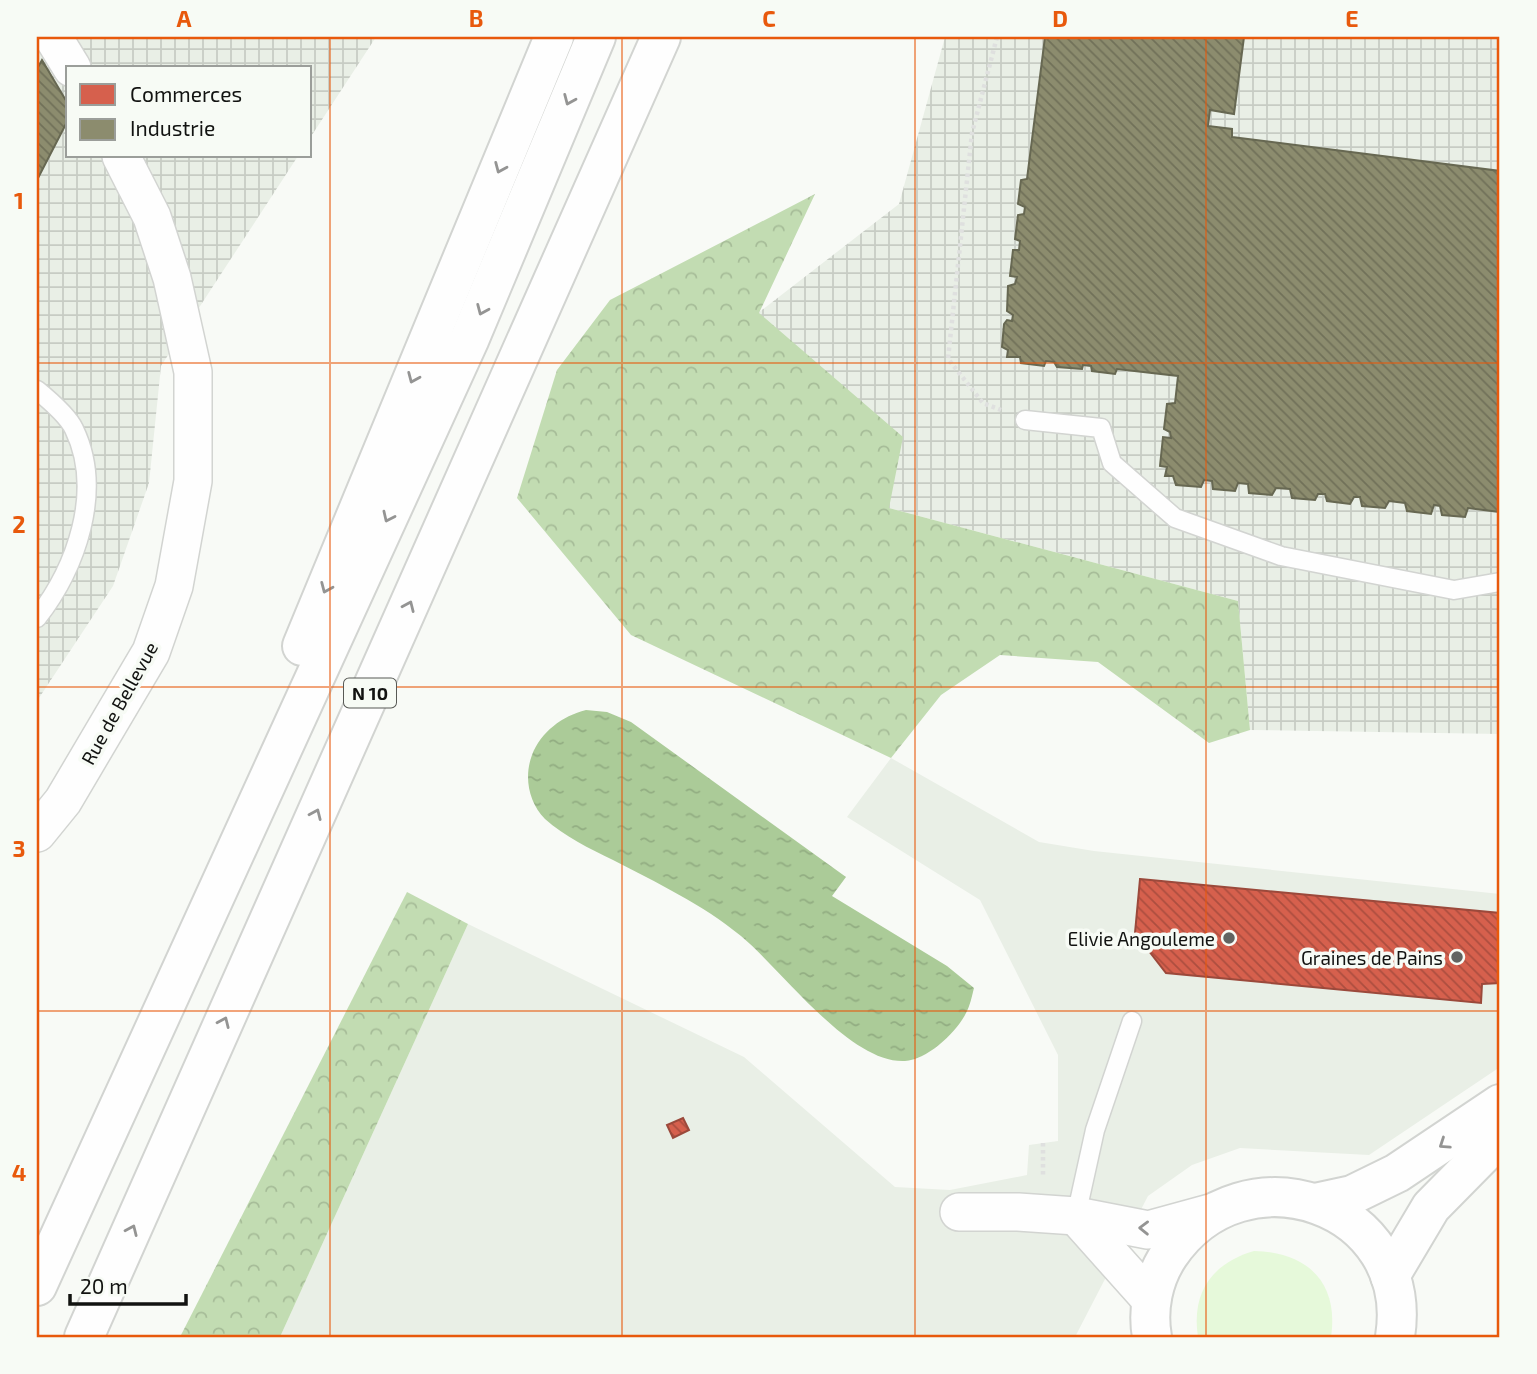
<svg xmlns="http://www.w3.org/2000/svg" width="1537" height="1374" font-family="'Exo 2',sans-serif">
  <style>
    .built { fill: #e9efe6 }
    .industrial { fill: url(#industrial-grid) }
    .grass { fill: #e6f9da }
    .forest { fill: url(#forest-crowns) }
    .water { fill: url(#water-ripples) }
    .shops { fill: url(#shops-back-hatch); stroke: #9b493b; stroke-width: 2 }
    .industry { fill: url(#industry-back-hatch); stroke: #676852; stroke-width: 2 }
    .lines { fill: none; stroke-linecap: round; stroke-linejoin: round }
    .service-casing { stroke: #d2d4d1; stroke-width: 21 }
    .minor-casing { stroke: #d2d4d1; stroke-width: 40 }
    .tertiary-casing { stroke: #d2d4d1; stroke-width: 42 }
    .trunk-casing { stroke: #d2d4d1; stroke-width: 42 }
    .path { stroke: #dfe0df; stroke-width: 4.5; stroke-dasharray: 3.5 3.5; stroke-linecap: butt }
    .service { stroke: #fefefe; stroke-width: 18 }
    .minor { stroke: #fefefe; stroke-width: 37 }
    .tertiary { stroke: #fefefe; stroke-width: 38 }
    .trunk { stroke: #fefefe; stroke-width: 38 }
    .oneway { stroke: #949493 }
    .grid { fill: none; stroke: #e8590c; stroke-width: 2; stroke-opacity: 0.55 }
    .poi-dot { fill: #626461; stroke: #f7fbf5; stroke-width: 2.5 }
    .labels { text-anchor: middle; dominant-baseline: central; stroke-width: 7; stroke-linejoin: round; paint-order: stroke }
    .shield { fill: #f7fbf5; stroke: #575955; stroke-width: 2 }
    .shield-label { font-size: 18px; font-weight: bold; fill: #121311 }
    .street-label { font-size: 19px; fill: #121311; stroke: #f7fbf5 }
    .poi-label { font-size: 19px; fill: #121311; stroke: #f7fbf5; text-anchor: end }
    .neatline { fill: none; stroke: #e8590c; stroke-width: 2.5 }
    .grid-label { font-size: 23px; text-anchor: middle; font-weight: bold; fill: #e8590c }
  </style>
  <defs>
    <pattern id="industrial-grid" width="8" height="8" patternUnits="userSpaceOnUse" patternTransform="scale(1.75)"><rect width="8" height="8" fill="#e9efe6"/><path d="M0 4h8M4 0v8" fill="none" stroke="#c7ccc4"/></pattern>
    <pattern id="forest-crowns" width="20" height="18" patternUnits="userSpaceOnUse" patternTransform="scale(1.75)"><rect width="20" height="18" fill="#c2dcb2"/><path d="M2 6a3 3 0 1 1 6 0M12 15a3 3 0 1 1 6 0" fill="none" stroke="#a6bc98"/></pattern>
    <pattern id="water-ripples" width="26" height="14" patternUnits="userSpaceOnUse" patternTransform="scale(1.75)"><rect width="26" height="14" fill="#abcb98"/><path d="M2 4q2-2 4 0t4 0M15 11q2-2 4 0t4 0" fill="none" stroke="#92ad82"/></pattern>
    <pattern id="shops-back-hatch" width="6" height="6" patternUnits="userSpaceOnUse" patternTransform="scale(1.75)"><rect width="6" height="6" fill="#d6604d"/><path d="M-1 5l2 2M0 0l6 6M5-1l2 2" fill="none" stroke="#ac4e3f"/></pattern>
    <pattern id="industry-back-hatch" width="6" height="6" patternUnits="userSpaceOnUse" patternTransform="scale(1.75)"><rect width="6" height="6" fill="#8c8c6e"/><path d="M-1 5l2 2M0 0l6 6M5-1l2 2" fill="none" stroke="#717159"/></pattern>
  </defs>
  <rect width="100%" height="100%" fill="#f8faf6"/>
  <path class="built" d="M 891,758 L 1039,842 L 1094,851 L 1500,894 L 1500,1067 L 1369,1155 L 1240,1148 L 1192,1165 L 1148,1196 L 1075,1337 L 280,1337 L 468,924 L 744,1057 L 895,1187 L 950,1190 L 1027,1175 L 1029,1145 L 1058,1141 L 1058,1055 L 980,900 L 847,817 Z"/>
  <g class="industrial">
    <path d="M 37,37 L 376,37 L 310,138 L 310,68 L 68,68 L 68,156 L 298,156 L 161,366 L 149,483 L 113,586 L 37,701 Z"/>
    <path d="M 945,37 L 1500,37 L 1500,734 L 1250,730 L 1238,601 L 889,508 L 758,313 L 899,204 Z"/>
  </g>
  <path class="grass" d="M 1254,1251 C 1308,1252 1339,1283 1331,1337 L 1198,1337 C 1191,1293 1212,1263 1254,1251 Z"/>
  <g class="forest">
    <path d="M 815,194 L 759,313 L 903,437 L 889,508 L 1238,601 L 1250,730 L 1209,743 L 1098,662 L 1000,655 L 941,695 L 891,758 L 631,635 L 517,498 L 557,370 L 610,300 Z"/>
    <path d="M 407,892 L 468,924 L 280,1337 L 180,1337 Z"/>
  </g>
  <path class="water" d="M 586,710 L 607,712 L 631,722 L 846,877 L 832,896 L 947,966 L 974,988 C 972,996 970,1006 966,1013 C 957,1032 927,1060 905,1061 C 850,1064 782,970 741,936 C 702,904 657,883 613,860 C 590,849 564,836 545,819 C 528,802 524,776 532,755 C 541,732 562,716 586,710 Z"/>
  <g class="shops">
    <path d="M 1140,879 L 1500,913 L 1500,983 L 1482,984 L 1481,1003 L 1166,973 L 1135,933 Z"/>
    <path d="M 683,1118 L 689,1130 L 673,1138 L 667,1125 Z"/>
  </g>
  <g class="industry">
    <path d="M 1045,37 L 1244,37 L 1234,114 L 1210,110 L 1208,126 L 1232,129 L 1232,137 L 1500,171 L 1500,512 L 1468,508 L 1465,517 L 1442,515 L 1440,506 L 1434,505 L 1431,514 L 1407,511 L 1405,503 L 1389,501 L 1385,508 L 1362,506 L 1360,497 L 1354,497 L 1350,504 L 1327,501 L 1325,494 L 1318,494 L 1315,500 L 1292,498 L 1290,489 L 1276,488 L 1272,495 L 1249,493 L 1248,484 L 1238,483 L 1235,491 L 1213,489 L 1212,481 L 1204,480 L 1201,487 L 1176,485 L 1173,476 L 1165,476 L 1167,467 L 1160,466 L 1163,437 L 1171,438 L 1170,432 L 1164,429 L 1167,404 L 1175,403 L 1178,376 L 1117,369 L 1115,374 L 1092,371 L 1091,366 L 1083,365 L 1082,369 L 1057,367 L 1054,362 L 1046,361 L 1044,366 L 1021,363 L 1020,357 L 1007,357 L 1008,350 L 1002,347 L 1004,324 L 1007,320 L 1012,321 L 1013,315 L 1007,311 L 1008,286 L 1015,284 L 1017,277 L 1010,276 L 1013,250 L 1019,250 L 1020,241 L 1015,239 L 1018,215 L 1024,214 L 1025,207 L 1018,204 L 1021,180 L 1027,179 Z"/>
    <path d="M 42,60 L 68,104 L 68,120 L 37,180 L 37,69 Z"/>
  </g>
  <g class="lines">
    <defs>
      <g id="service">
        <path d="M 37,390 C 48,399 68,416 74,429 C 104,491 76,568 37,618"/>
        <path d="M 1025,420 L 1101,428 L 1112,463 L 1175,518 L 1281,556 L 1454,590 L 1500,582"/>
        <path d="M 1076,1216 L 1095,1130 L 1132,1021"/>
      </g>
      <g id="minor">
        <path d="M 53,37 L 72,68"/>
        <path d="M 37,833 L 63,801 L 151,652 L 174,586 L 193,481 L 193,372 L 172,278 L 152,217 L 121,156"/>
        <path d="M 959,1212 L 1018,1212 L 1076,1216 L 1148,1230 L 1210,1213"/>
        <path d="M 1076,1216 L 1151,1300"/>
      </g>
      <g id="tertiary">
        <path d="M 1315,1203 L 1352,1195 L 1397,1173 L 1500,1104"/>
        <path d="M 1390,1276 L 1431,1207 L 1500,1137"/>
        <path d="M 1152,1337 C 1147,1309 1153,1279 1169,1255 C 1244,1144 1416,1205 1395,1337"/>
      </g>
      <g id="trunk">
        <path d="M 302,646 L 554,37"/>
        <path d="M 37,1286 L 470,338 L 596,37"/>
        <path d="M 84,1337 L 661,37"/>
      </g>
    </defs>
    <use href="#service" class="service-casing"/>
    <use href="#minor" class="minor-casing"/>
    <use href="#tertiary" class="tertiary-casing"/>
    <use href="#trunk" class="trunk-casing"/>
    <g class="path">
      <path d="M 997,37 L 972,133 L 948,359 L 983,403 L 1001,410"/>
      <path d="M 1043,1143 L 1043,1177"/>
    </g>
    <use href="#service" class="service"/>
    <use href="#minor" class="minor"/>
    <use href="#tertiary" class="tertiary"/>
    <use href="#trunk" class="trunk"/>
  </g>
  <defs><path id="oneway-chevron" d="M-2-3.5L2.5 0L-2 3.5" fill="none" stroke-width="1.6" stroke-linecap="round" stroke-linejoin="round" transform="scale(1.75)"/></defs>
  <g class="oneway">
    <use href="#oneway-chevron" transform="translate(569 100) rotate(113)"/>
    <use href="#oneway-chevron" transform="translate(500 168) rotate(113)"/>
    <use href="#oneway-chevron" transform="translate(482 310) rotate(113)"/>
    <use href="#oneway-chevron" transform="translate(413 378) rotate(113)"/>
    <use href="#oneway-chevron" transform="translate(388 517) rotate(115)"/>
    <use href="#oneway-chevron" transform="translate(326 588) rotate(113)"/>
    <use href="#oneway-chevron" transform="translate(409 606) rotate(-66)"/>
    <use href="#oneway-chevron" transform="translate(316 814) rotate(-66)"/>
    <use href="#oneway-chevron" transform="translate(224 1022) rotate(-66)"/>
    <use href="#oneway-chevron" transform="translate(1444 1144) rotate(146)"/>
    <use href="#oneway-chevron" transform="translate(1144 1228) rotate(-179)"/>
    <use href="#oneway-chevron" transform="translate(132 1230) rotate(-66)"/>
  </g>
  <path class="grid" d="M 330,37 L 330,1337M 622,37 L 622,1337M 915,37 L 915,1337M 1206,37 L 1206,1337M 37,363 L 1500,363M 37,687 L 1500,687M 37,1011 L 1500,1011"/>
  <g class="poi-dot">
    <circle cx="1229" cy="938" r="7"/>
    <circle cx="1457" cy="957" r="7"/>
  </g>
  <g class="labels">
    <rect class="shield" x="344" y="678.5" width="52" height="29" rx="5"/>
    <g class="shield-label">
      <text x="370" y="693">N 10</text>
    </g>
    <g class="street-label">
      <text transform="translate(119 703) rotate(-61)">Rue de Bellevue</text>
    </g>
    <g class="poi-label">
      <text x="1215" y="938">Elivie Angouleme</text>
      <text x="1443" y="957">Graines de Pains</text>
    </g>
  </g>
  <rect width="1537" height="1374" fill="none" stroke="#f7fbf5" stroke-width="77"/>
  <rect x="66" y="66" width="245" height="91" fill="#f7fbf5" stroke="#9b9e9a" stroke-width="2"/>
  <rect x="80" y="84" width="35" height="21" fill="#d6604d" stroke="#9b9e9a" stroke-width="2"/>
  <text x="130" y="102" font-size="21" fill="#121311">Commerces</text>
  <rect x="80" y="119" width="35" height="21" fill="#8c8c6e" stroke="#9b9e9a" stroke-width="2"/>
  <text x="130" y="136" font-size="21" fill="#121311">Industrie</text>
  <path d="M70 1294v10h116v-10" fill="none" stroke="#121311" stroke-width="3.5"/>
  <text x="80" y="1294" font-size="21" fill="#121311" stroke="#f7fbf5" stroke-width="5" paint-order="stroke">20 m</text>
  <rect x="38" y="38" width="1460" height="1298" class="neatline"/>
  <g class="grid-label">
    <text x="184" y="27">A</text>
    <text x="476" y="27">B</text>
    <text x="769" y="27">C</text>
    <text x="1060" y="27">D</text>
    <text x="1352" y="27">E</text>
    <text x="19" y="209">1</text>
    <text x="19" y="533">2</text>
    <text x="19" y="857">3</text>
    <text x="19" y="1181">4</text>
  </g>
</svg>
